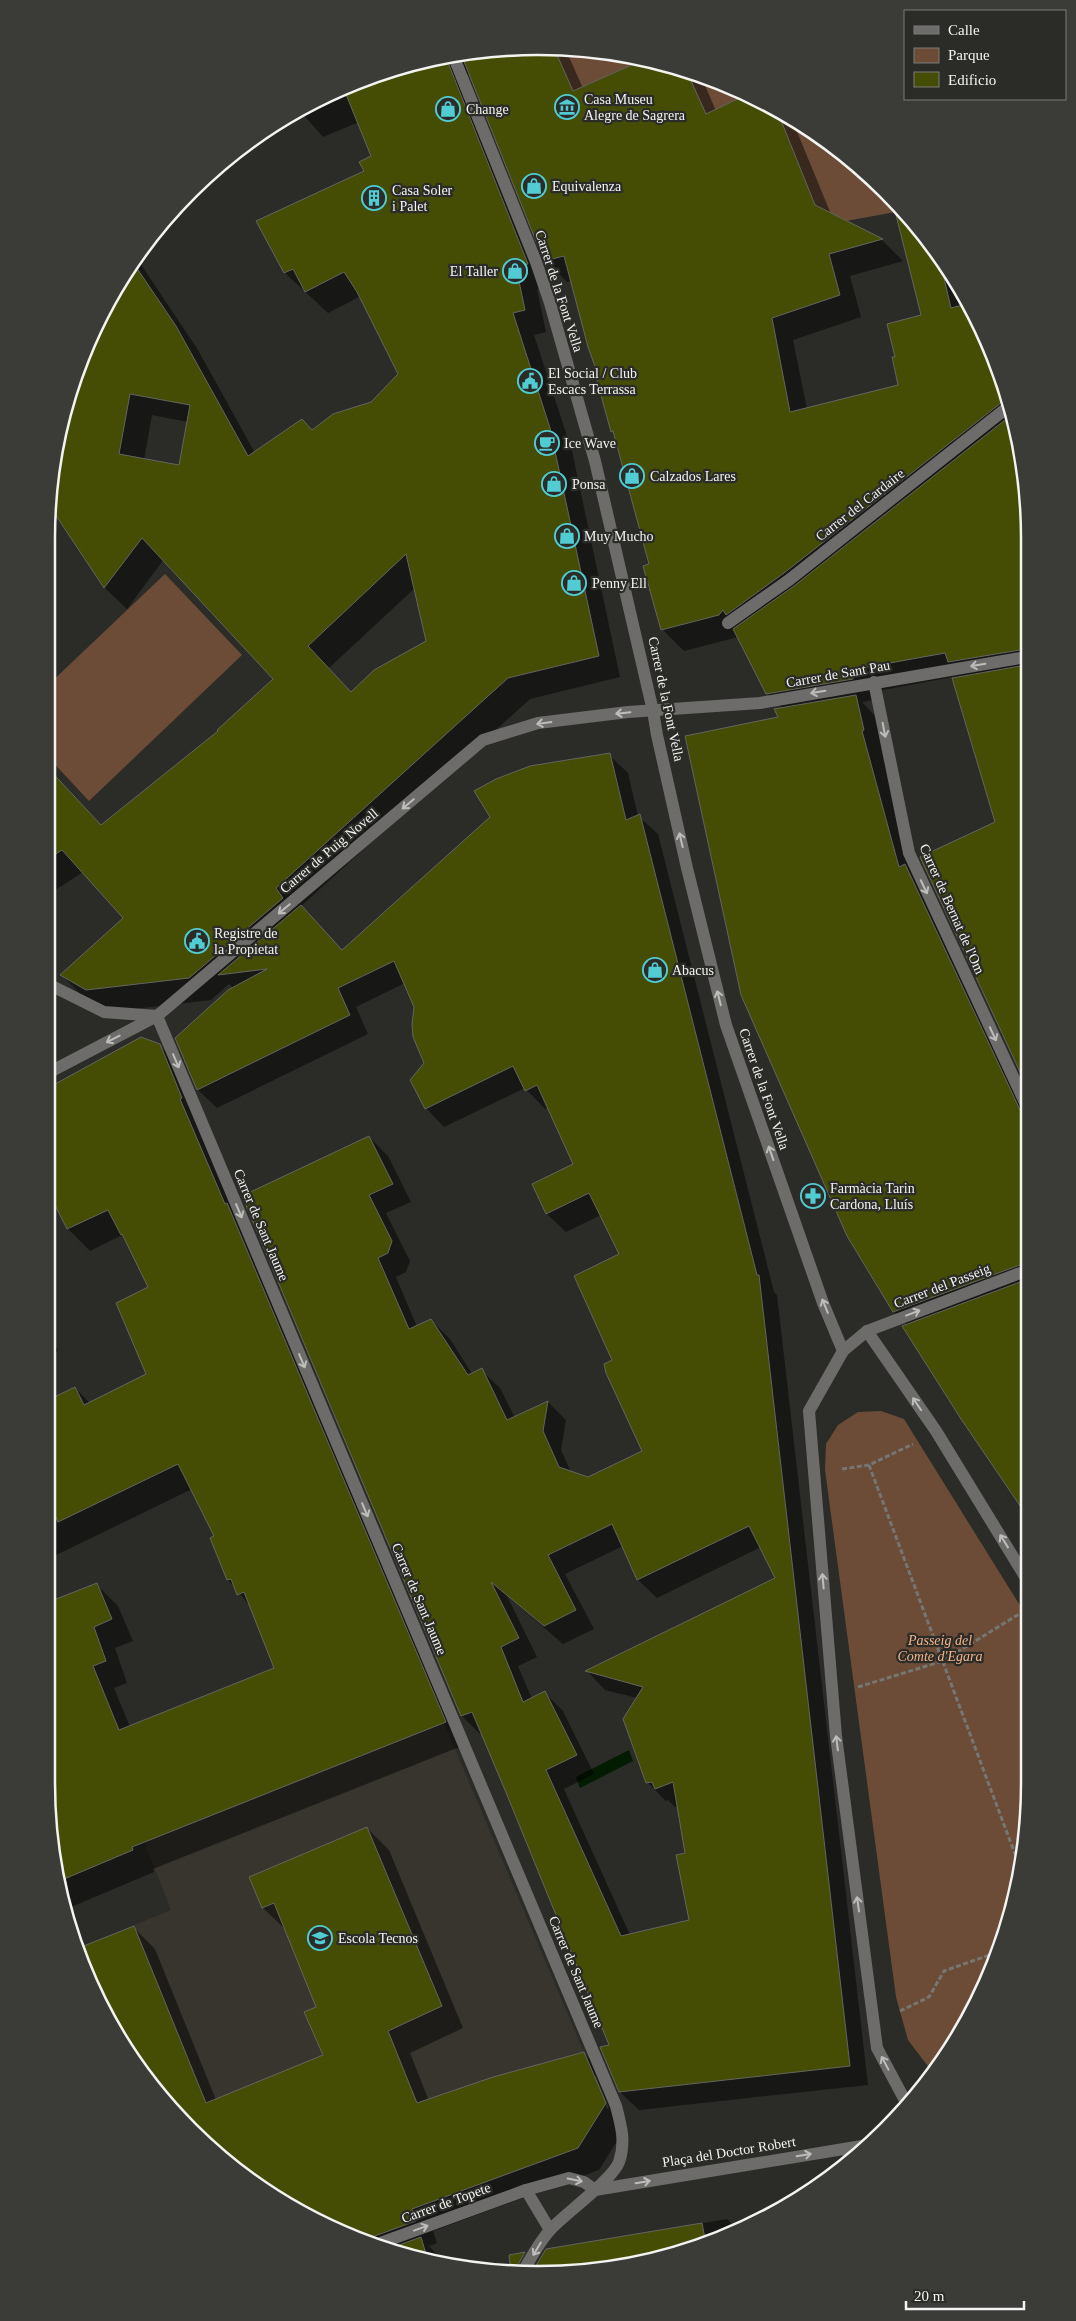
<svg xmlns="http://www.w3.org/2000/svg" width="1076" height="2321" font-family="'Times New Roman',serif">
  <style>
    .built { fill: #37352d }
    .green { fill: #6c4c37 }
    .water { fill: #031c00 }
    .shadow { fill: #0007; fill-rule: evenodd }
    .building { fill: #454d04; stroke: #646562; fill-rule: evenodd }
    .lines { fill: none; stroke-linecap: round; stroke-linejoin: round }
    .path { stroke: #767673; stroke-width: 3; stroke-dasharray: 5 2.5; stroke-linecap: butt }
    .pedestrian { stroke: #6d6c6b; stroke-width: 12 }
    .minor { stroke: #6d6c6b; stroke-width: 12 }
    .oneway { stroke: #bdbdbb }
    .labels { text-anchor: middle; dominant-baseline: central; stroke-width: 4.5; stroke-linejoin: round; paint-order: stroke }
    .poi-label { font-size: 14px; fill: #f3f3f1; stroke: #2b2b28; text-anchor: start }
    .street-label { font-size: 14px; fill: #f3f3f1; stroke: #2b2b28 }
    .park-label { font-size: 14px; font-style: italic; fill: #f4b388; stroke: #2b2b28 }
    .rim { fill: none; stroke: #f3f3f1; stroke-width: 2.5 }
  </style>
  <rect width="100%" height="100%" fill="#2b2b28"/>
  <path class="built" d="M 444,1723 L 584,2052 L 493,2077 L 372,2119 L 216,2154 L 112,2029 L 76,1949 L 171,1910 L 144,1841 Z"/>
  <g class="green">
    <path d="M 554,48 L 634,56 L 645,59 L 573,91 Z"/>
    <path d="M 687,72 L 726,84 L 747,95 L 706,114 Z"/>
    <path d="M 778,113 L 837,148 L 901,211 L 846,221 L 815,205 Z"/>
    <path d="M 165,574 L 242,655 L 89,801 L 46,755 L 46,687 Z"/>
    <path d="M 881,1411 L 904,1419 L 1029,1620 L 1030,1783 L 1020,1879 L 992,1971 L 947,2056 L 933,2073 L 908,2040 L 896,1997 L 825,1470 L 826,1444 L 838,1425 L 858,1412 Z"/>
  </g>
  <path class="water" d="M 629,1750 L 633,1761 L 580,1788 L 576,1777 Z"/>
  <g class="shadow">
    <path d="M 538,46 L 584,51 L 569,57 L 583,88 L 647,60 L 701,76 L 716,111 L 748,96 L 793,122 L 831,214 L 882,240 L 903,261 L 850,276 L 861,317 L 793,340 L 807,409 L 900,385 L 897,358 L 923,316 L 928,238 L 992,350 L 1026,474 L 1026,661 L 1024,661 L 1026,674 L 1017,676 L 1026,685 L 1027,1086 L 997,822 L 953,677 L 872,692 L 874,700 L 862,702 L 876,717 L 884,751 L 882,751 L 916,876 L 1028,1106 L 1029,1517 L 908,1326 L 894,1312 L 848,1235 L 780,718 L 783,709 L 767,693 L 738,637 L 684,651 L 662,629 L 651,565 L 572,281 L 567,282 L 545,260 L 470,72 L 466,76 L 549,286 L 537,289 L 546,332 L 534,335 L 572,451 L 620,677 L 530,699 L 300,907 L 343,951 L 609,755 L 628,773 L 638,816 L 658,834 L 774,1292 L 777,1295 L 868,2085 L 639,2110 L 620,2092 L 610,2046 L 482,1734 L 480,1734 L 462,1716 L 243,1197 L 369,1137 L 388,1156 L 411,1202 L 386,1213 L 410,1261 L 406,1272 L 396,1277 L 417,1327 L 431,1320 L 450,1339 L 472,1374 L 481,1370 L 500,1388 L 515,1418 L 548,1402 L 566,1420 L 561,1450 L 571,1472 L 588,1478 L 644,1451 L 613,1360 L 621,1254 L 601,1215 L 566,1232 L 547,1214 L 534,1185 L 575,1164 L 549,1107 L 545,1109 L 525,1088 L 444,1127 L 426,1108 L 425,1063 L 415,1007 L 405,983 L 356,1007 L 368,1034 L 217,1108 L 198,1090 L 177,1038 L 234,989 L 229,984 L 211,1000 L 109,1012 L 83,997 L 62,975 L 125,918 L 83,872 L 46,896 L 46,766 L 102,826 L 220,731 L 274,679 L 164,559 L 127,609 L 105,588 L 50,503 L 56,442 L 84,350 L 129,265 L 136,257 L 198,350 L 255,453 L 313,431 L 372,403 L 400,374 L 361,296 L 328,313 L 285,273 L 366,172 L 373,157 L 359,122 L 323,137 L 300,111 L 350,84 L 442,56 ZM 152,415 L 188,422 L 180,466 L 144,460 ZM 415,588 L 427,642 L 352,693 L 329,668 ZM 623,1546 L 638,1580 L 657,1598 L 761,1547 L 776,1579 L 588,1672 L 605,1690 L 637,1698 L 647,1782 L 666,1801 L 668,1800 L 675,1807 L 678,1806 L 687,1854 L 690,1921 L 630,1935 L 564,1789 L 594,1774 L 563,1711 L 545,1693 L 532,1699 L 518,1666 L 537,1657 L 507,1596 L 563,1644 L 594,1629 L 565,1574 Z"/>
    <path d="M 46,945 L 49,948 L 46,955 Z"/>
    <path d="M 46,961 L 49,1019 L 46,1019 Z"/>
    <path d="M 46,1020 L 49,1022 L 51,1087 L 159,1045 L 181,1067 L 467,1744 L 153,1869 L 154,1872 L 64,1910 L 56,1879 L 46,1783 L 46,1572 L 57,1600 L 96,1584 L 118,1606 L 133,1641 L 115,1648 L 127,1683 L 114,1688 L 130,1727 L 276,1669 L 251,1607 L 228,1580 L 212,1539 L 216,1537 L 192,1489 L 46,1560 L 46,1402 L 75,1388 L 90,1403 L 148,1374 L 149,1287 L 122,1235 L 90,1251 L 68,1229 L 56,1204 L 46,1209 Z"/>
    <path d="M 46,1324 L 58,1351 L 46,1357 Z"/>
    <path d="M 367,1828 L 389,1850 L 463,2028 L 410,2053 L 429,2101 L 584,2053 L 606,2075 L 627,2125 L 599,2170 L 433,2231 L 437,2243 L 429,2246 L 442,2260 L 444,2266 L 350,2237 L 292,2209 L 112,2029 L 77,1950 L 133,1927 L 155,1949 L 216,2100 L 324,2056 L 318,2008 L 285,1929 L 263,1908 L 251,1878 ZM 593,2076 L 596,2076 L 609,2108 L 607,2109 Z"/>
    <path d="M 727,2219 L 738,2230 L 696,2249 L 602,2271 L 552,2274 L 568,2246 Z"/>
  </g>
  <g class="building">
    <path d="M 538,46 L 554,48 L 573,91 L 645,59 L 687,72 L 706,114 L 746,95 L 778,113 L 815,205 L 883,239 L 829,254 L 840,295 L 772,318 L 790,412 L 898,385 L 892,357 L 895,357 L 887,324 L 921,315 L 893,203 L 928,238 L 939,257 L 951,308 L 966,304 L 992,350 L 1006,399 L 784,573 L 726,615 L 723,610 L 719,615 L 661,630 L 643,566 L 649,564 L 613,431 L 611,432 L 602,399 L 595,373 L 597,372 L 588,347 L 564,256 L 544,261 L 461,54 Z"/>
    <path d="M 445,55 L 528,264 L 516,267 L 525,310 L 513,313 L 550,428 L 599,656 L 508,678 L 276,888 L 283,898 L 189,978 L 86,990 L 60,975 L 123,918 L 62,850 L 46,860 L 46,766 L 101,825 L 218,731 L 217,730 L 273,679 L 142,538 L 104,588 L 49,505 L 56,442 L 84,350 L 132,261 L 176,326 L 248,456 L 302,419 L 312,430 L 333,414 L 371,402 L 398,374 L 357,292 L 344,272 L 305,292 L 293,269 L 284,273 L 256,221 L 364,171 L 359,162 L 371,156 L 343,87 ZM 130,394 L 190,405 L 179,465 L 119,454 ZM 406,554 L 426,641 L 374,670 L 351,692 L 308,646 Z"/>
    <path d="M 1010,416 L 1023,464 L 1015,467 L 1026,491 L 1026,649 L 948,662 L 945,653 L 851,670 L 853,679 L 766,694 L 733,629 L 794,586 Z"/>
    <path d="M 1026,665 L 1027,898 L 1022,899 L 1027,909 L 1028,1089 L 920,857 L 995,822 L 952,678 Z"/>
    <path d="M 856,695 L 864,730 L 862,731 L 899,867 L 905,864 L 1021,1112 L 1028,1117 L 1028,1262 L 893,1312 L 847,1236 L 741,995 L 685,736 L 778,717 L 774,709 Z"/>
    <path d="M 610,753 L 626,820 L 640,814 L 757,1275 L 759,1275 L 850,2066 L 619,2092 L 600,2047 L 609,2045 L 505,1790 L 472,1712 L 461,1716 L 242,1196 L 369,1136 L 393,1184 L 369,1195 L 392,1241 L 388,1253 L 378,1258 L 409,1329 L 431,1319 L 468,1375 L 482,1368 L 507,1420 L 548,1401 L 543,1431 L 559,1467 L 588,1477 L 642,1451 L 606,1373 L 604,1364 L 612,1360 L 574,1276 L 619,1254 L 589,1193 L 546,1214 L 532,1184 L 573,1164 L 537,1085 L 525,1091 L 513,1066 L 425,1109 L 410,1080 L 424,1063 L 413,1037 L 412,1024 L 414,1007 L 394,961 L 338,988 L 350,1015 L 197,1090 L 175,1038 L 228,990 L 267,969 L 218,975 L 301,905 L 342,950 L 490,817 L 474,791 L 496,779 L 530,766 ZM 612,1524 L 637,1580 L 749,1526 L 775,1578 L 585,1671 L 643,1687 L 623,1719 L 646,1783 L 652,1782 L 655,1789 L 673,1782 L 685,1853 L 676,1855 L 689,1920 L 621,1936 L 546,1770 L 577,1755 L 545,1691 L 523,1702 L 501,1647 L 519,1638 L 491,1582 L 544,1626 L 576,1610 L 548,1555 Z"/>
    <path d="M 141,1037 L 160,1044 L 182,1098 L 180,1099 L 225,1204 L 227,1203 L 446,1722 L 132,1847 L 133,1850 L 57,1882 L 46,1783 L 46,1603 L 97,1583 L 112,1619 L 94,1627 L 106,1661 L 93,1666 L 119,1730 L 274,1668 L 244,1592 L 237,1595 L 231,1579 L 227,1580 L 210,1538 L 214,1536 L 178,1464 L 58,1522 L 46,1493 L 46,1401 L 75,1387 L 84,1405 L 146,1374 L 116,1303 L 148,1287 L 122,1234 L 121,1235 L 108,1210 L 67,1229 L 46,1187 L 46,1089 Z"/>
    <path d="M 1028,1279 L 1028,1297 L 1029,1519 L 961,1419 L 902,1326 Z"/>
    <path d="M 367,1827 L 442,2006 L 388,2031 L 417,2103 L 493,2077 L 584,2052 L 606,2103 L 578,2148 L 412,2209 L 416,2221 L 372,2237 L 367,2243 L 350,2237 L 292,2209 L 214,2153 L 168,2107 L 112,2029 L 76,1949 L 134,1926 L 206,2103 L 323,2055 L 304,2012 L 316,2007 L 274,1903 L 262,1908 L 249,1877 Z"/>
    <path d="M 702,2223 L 706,2244 L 696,2249 L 602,2270 L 531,2274 L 546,2249 Z"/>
    <path d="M 421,2237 L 428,2261 L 388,2249 Z"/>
    <path d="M 525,2252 L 514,2272 L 511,2272 L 509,2255 Z"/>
  </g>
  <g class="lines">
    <g class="path">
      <path d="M 869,1465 L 1021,1870"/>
      <path d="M 842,1469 L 869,1465 L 913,1444"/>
      <path d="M 858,1687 L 943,1661 L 1024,1611"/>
      <path d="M 900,2011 L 929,1997 L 944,1971 L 998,1952"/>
    </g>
    <g class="pedestrian">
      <path d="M 453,55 L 536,262 L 550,303 L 595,461 L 653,711"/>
      <path d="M 728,623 L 789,580 L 1008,407"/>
      <path d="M 46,983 L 104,1012 L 157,1016"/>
    </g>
    <g class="minor">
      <path d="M 874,682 L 909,853 L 1028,1109"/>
      <path d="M 653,711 L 657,735 L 687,868 L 726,1025 L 823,1303 L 843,1351"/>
      <path d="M 157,1016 L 616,2106 C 621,2125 626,2142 619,2162 C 613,2179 566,2213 551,2229 C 539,2242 531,2258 522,2273"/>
      <path d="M 46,1074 L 157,1016 L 483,740 L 538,723 L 628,712 L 760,703 L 1026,657"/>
      <path d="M 867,1331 L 936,1431 L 1029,1583"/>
      <path d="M 908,2106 L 877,2048 L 836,1736 L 809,1411 L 843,1351 L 867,1331 L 1028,1270"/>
      <path d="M 526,2190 L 550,2230"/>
      <path d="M 595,2190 L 868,2145"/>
      <path d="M 375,2245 L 526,2190 L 569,2178 L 584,2182 L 595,2190"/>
    </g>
  </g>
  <defs><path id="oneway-shaft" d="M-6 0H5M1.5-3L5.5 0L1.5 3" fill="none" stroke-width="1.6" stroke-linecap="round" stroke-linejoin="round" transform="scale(1.25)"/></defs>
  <g class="oneway">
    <use href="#oneway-shaft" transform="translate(978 665) rotate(170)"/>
    <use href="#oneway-shaft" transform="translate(818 692) rotate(170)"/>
    <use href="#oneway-shaft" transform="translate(623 713) rotate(174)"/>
    <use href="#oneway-shaft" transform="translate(544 723) rotate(172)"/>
    <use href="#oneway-shaft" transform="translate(884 730) rotate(79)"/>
    <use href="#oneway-shaft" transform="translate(408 804) rotate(140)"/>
    <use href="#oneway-shaft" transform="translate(681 840) rotate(-103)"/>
    <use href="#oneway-shaft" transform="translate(924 887) rotate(65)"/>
    <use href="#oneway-shaft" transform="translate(284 909) rotate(140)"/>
    <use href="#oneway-shaft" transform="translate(719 998) rotate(-104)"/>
    <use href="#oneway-shaft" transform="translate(993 1034) rotate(65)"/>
    <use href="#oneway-shaft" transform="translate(113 1039) rotate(153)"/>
    <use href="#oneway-shaft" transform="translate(176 1061) rotate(67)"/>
    <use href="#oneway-shaft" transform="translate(771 1153) rotate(-109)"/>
    <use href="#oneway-shaft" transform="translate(239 1211) rotate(67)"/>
    <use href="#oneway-shaft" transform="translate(825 1306) rotate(-112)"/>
    <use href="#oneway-shaft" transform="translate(913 1313) rotate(-21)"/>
    <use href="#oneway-shaft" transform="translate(302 1361) rotate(67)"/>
    <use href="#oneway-shaft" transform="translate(917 1404) rotate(-124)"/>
    <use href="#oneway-shaft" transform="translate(365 1510) rotate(67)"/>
    <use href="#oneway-shaft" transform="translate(1004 1541) rotate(-122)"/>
    <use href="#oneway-shaft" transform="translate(823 1581) rotate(-95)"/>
    <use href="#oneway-shaft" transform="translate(837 1743) rotate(-97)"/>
    <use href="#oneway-shaft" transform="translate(858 1904) rotate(-98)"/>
    <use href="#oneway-shaft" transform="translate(885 2063) rotate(-118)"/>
    <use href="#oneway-shaft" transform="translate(804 2155) rotate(-9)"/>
    <use href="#oneway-shaft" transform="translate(575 2180) rotate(11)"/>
    <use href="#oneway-shaft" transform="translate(643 2182) rotate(-9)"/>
    <use href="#oneway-shaft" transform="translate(421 2228) rotate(-20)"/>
    <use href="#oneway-shaft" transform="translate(537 2249) rotate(121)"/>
  </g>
  <defs>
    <symbol id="museum-ring" viewBox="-11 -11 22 22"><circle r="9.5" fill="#2b2b28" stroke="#51ccd3" stroke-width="1.5"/><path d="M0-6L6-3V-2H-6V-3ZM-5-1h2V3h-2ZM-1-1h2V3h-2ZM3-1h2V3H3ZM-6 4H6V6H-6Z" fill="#51ccd3"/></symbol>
    <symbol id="shop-ring" viewBox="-11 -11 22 22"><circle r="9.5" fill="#2b2b28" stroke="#51ccd3" stroke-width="1.5"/><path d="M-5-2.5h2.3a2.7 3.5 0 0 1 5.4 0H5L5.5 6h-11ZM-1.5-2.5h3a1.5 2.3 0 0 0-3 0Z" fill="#51ccd3"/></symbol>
    <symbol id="building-ring" viewBox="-11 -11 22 22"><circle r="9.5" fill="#2b2b28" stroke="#51ccd3" stroke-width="1.5"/><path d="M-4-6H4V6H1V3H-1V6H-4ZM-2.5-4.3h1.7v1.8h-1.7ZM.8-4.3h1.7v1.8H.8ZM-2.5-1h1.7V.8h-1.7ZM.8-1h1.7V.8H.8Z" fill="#51ccd3"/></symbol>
    <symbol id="civic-ring" viewBox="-11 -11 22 22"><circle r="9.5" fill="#2b2b28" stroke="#51ccd3" stroke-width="1.5"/><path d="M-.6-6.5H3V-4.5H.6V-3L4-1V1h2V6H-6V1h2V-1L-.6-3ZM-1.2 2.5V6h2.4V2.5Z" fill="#51ccd3"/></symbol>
    <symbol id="cafe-ring" viewBox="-11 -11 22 22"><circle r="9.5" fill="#2b2b28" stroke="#51ccd3" stroke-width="1.5"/><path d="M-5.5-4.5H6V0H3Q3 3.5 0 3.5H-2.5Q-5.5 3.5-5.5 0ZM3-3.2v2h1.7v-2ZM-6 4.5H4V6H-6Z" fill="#51ccd3"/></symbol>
    <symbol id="pharmacy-ring" viewBox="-11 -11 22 22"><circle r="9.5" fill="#2b2b28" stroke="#51ccd3" stroke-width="1.5"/><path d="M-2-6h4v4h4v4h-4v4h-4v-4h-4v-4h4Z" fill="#51ccd3"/></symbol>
    <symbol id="school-ring" viewBox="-11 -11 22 22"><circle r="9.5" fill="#2b2b28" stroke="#51ccd3" stroke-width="1.5"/><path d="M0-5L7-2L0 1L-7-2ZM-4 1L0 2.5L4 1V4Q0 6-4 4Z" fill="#51ccd3"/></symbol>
  </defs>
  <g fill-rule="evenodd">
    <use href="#museum-ring" x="553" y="93" width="28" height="28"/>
    <use href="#shop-ring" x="434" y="95" width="28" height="28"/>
    <use href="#shop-ring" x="520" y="172" width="28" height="28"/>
    <use href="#building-ring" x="360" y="184" width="28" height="28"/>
    <use href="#shop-ring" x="501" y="257" width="28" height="28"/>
    <use href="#civic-ring" x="516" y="367" width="28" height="28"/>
    <use href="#cafe-ring" x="533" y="429" width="28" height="28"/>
    <use href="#shop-ring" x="618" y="462" width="28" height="28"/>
    <use href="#shop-ring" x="540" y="470" width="28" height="28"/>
    <use href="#shop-ring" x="553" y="522" width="28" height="28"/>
    <use href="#shop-ring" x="560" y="569" width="28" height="28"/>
    <use href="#civic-ring" x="183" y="927" width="28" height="28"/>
    <use href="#shop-ring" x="641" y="956" width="28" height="28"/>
    <use href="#pharmacy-ring" x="799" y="1182" width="28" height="28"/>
    <use href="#school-ring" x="306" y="1924" width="28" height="28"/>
  </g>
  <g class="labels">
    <g class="poi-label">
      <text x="584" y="99">Casa Museu<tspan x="584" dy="16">Alegre de Sagrera</tspan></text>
      <text x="466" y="109">Change</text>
      <text x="552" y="186">Equivalenza</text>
      <text x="392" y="190">Casa Soler<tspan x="392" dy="16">i Palet</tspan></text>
      <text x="498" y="271" text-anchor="end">El Taller</text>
      <text x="548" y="373">El Social / Club<tspan x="548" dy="16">Escacs Terrassa</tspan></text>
      <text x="564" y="443">Ice Wave</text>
      <text x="650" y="476">Calzados Lares</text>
      <text x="572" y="484">Ponsa</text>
      <text x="584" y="536">Muy Mucho</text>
      <text x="592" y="583">Penny Ell</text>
      <text x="214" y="933">Registre de<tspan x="214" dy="16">la Propietat</tspan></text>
      <text x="672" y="970">Abacus</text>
      <text x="830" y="1188">Farmàcia Tarin<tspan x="830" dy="16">Cardona, Lluís</tspan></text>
      <text x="338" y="1938">Escola Tecnos</text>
    </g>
    <g class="street-label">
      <text transform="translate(559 291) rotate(72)">Carrer de la Font Vella</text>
      <text transform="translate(860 505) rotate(-38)">Carrer del Cardaire</text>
      <text transform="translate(838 674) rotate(-10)">Carrer de Sant Pau</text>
      <text transform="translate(666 699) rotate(78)">Carrer de la Font Vella</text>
      <text transform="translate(329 851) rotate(-40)">Carrer de Puig Novell</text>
      <text transform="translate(952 909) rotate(66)">Carrer de Bernat de l'Om</text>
      <text transform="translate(764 1089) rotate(71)">Carrer de la Font Vella</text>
      <text transform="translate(261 1225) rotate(67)">Carrer de Sant Jaume</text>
      <text transform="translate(942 1286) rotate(-21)">Carrer del Passeig</text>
      <text transform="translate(419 1599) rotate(67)">Carrer de Sant Jaume</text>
      <text transform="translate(576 1972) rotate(67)">Carrer de Sant Jaume</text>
      <text transform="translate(729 2152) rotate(-9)">Plaça del Doctor Robert</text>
      <text transform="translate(446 2203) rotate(-20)">Carrer de Topete</text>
    </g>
    <g class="park-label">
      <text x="940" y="1640">Passeig del<tspan x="940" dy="16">Comte d'Egara</tspan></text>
    </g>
  </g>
  <path d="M0 0H1076V2321H0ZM538 55H538A483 483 0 0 1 1021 538V1783A483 483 0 0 1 538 2266H538A483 483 0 0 1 55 1783V538A483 483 0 0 1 538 55Z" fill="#3b3b38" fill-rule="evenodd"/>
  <path class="rim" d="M538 55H538A483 483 0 0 1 1021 538V1783A483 483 0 0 1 538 2266H538A483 483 0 0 1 55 1783V538A483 483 0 0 1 538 55Z"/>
  <rect x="904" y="10" width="162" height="90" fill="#2b2b28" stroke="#7b7b78"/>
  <rect x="914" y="26" width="25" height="8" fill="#6d6c6b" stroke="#7b7b78"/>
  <text x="948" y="35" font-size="15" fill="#f3f3f1">Calle</text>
  <rect x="914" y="48" width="25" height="15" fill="#6c4c37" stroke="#7b7b78"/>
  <text x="948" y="60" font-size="15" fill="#f3f3f1">Parque</text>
  <rect x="914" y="72" width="25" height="15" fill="#454d04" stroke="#7b7b78"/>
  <text x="948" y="85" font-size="15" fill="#f3f3f1">Edificio</text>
  <path d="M906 2301v8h118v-8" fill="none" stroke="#f3f3f1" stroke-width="2.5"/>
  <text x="914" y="2301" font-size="15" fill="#f3f3f1" stroke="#2b2b28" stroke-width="4" paint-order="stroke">20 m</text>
</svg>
